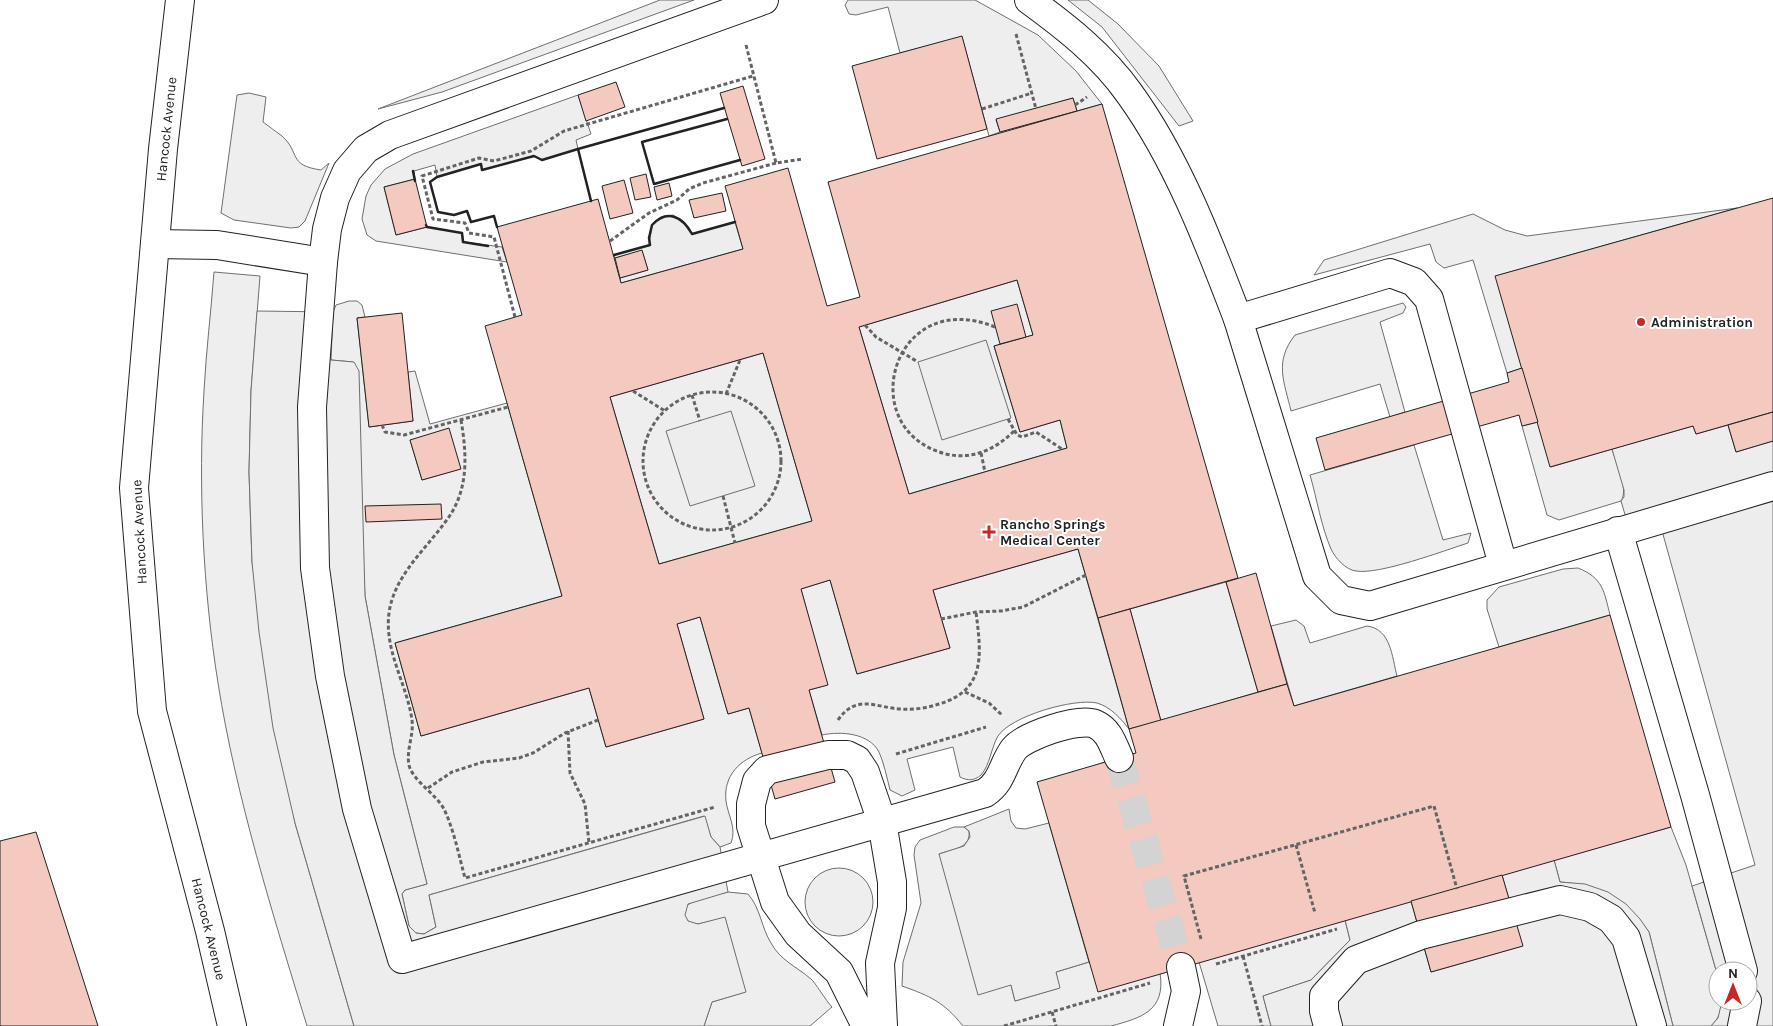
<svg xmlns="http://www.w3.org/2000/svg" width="1773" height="1026" font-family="Karla,sans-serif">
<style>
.green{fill:#eee;stroke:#6f6f6f;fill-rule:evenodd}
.parking{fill:#ededed;stroke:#6f6f6f}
.building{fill:#f3c9c0;stroke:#222;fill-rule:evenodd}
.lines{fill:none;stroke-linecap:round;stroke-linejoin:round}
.minor-tunnel{stroke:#d3d3d3;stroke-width:28;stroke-dasharray:28 14;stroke-linecap:butt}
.minor-casing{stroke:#222;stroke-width:30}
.major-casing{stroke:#222;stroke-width:30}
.path{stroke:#646464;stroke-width:3;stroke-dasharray:4 2.5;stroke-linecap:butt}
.minor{stroke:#fff;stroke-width:28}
.major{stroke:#fff;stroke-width:28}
.wall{stroke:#222;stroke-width:2.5}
.poi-dot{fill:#c62828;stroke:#fff;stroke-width:2}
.labels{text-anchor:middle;stroke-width:4;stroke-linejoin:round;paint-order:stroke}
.street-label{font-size:14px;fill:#222;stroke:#fff}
.poi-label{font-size:14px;font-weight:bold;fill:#222;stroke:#fff;text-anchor:start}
</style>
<rect width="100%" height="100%" fill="#fff"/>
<g class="green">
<path d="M660 0H694L442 92 378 109Z"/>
<path d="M848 0H975L1038 35 1076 71 1102 104 1077 111 1073 98 996 120 1000 132 989 136 962 37 900 53 888 7 856 15 849 14 845 5Z"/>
<path d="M1068 0H1088L1118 24 1159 66 1193 121 1179 126 1102 27Z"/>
<path d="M249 93 266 97 263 122C269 127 276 131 282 136 301 153 287 165 321 170L329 163 305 221 299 227 291 228 234 220 221 213 237 95Z"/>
<path d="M578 95 591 134 576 140 578 149 542 160 534 156 482 170 481 164 437 177 435 165 414 171 415 179 384 187 396 235 427 227 462 233 464 242 502 247 507 262 376 241 367 235 362 219 366 196 371 185 385 169 413 154Z"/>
<path d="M1737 208 1496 276 1522 368 1507 373 1473 260 1444 268 1436 262 1430 244 1314 275 1324 260 1473 214 1505 230 1527 236Z"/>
<path d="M214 272 260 276 251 391 249 472 252 562 295 823 354 1026H307C273 915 236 797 218 683 203 589 198 486 204 391 206 352 211 312 214 272Z"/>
<path d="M1017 280 1033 335 994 346 1020 432 1060 420 1067 448 909 494 859 327Z"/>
<path d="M349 301H357L362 305 365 317 357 318 369 427 413 421 408 372 415 371 430 424 507 403 562 596 395 643 421 736 589 688 606 747 704 719 677 624 700 617 728 714 749 708 762 753C740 759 723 776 726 801 728 816 737 828 731 843L720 847 711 837 704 816 429 895 436 927 424 934 416 933 409 926 402 894 405 890 427 884 394 755 365 596 353 362 331 360 330 356 333 312 336 305ZM410 440 460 469 422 480Z"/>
<path d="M1403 303 1406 307 1403 313 1380 322 1405 412 1390 417 1380 384 1291 411C1284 381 1274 362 1295 335Z"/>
<path d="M763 353 812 521 659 564 610 397Z"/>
<path d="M1538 422 1551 467 1612 449C1616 463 1629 489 1621 501L1559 520 1547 515 1522 426Z"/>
<path d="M1414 445 1443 540 1471 533 1468 543C1443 551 1379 575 1356 571 1346 570 1335 558 1331 549 1321 526 1317 499 1310 475Z"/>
<path d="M1078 549 1129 729C1121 719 1111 707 1097 703 1074 698 1011 716 998 736 991 748 990 765 981 775 974 781 968 781 960 777L953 747 907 759 915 790 902 796 890 790C887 778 884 763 879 752 869 733 841 731 822 735L809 690 827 685 801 589 830 580 857 674 950 648 933 590Z"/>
<path d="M1578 568C1603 578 1604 591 1610 615L1499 647 1487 609V600L1499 587 1563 569Z"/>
<path d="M1226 582 1258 692 1161 721 1130 609Z"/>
<path d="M1296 620 1304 626 1310 643 1367 626C1391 629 1392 657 1397 676L1294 706 1271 626Z"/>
<path d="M954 827H964L969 831C971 849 952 849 939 854L1011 985 1015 1001 1059 988 1056 972 1089 962 1160 973C1166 1011 1141 1018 1111 1026H963C944 1002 930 996 902 986L903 962 921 903 914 855 915 847 920 840Z"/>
<path d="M1671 827 1686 865 1718 977V1001H1722C1722 1012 1718 1019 1711 1026H1673L1649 932C1625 899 1600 885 1560 882L1554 860Z"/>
<circle cx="839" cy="902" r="34"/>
<path d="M728 892 748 894C761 909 761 927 771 943 780 960 797 967 811 979 815 982 826 1001 832 1007L810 1026H704L712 1002 745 992 725 918 698 924 691 923C662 903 718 895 728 892Z"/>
<path d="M1345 920 1350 940 1311 980 1263 996 1271 1026H1218L1199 962Z"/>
</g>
<g class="parking">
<path d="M673 215 684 222 692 234 735 222 743 249 621 283 620 278 648 270 642 251 615 258 614 255 649 245 652 225 661 217Z"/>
<path d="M257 311 333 312 331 360 354 362 359 371 365 596 394 755 427 884 405 890 402 894 409 926 416 933 424 934 436 927 429 895 705 816 711 837 720 847 728 892 688 904 685 915 688 921 698 924 725 917 746 992 712 1002 704 1026H354L295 823 273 728 259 632 252 562 249 472 251 391Z"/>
<path d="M986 340 1011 418 942 440 918 362Z"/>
<path d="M731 411 755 486 690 506 666 431Z"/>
<path d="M1728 425 1736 452 1773 441V1026H1711L1718 1018 1722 1001H1748V971H1718V977L1692 886 1755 865 1659 520 1629 528 1621 501 1624 497V490L1612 449 1693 426 1696 434Z"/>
<path d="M1009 809 1011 821 1016 828 1025 829 1049 823 1089 962 1056 972 1060 988 1015 1001 1011 985 978 995 939 854 964 846 970 837 969 831 964 827Z"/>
<path d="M1554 860 1560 882 1585 884 1608 892 1626 904 1640 919 1649 932 1673 1026H1271L1263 996 1311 980 1350 940 1345 920 1411 901 1431 972 1522 946 1502 875Z"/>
</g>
<g class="building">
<path d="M962 36 987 129 877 159 852 66Z"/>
<path d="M616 82 625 107 586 121 578 95Z"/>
<path d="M743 86 765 159 742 166 720 93Z"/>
<path d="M1073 98 1077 111 1000 132 996 119Z"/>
<path d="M1102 104 1238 578 1098 618 1078 549 933 590 950 648 857 674 830 580 801 589 828 685 809 690 835 782 775 799 749 708 728 714 700 617 677 624 704 719 606 747 589 688 421 736 395 643 562 596 485 326 522 315 497 227 598 199 621 283 743 249 725 186 788 168 827 306 860 297 828 182ZM1017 280 1033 335 994 346 1020 432 1060 420 1067 448 909 494 859 327ZM763 353 812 521 659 564 610 397Z"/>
<path d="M646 174 651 197 635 200 630 178Z"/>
<path d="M415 179 427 227 396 235 384 187Z"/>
<path d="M624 180 633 213 610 219 602 186Z"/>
<path d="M669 183 672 196 657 200 654 187Z"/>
<path d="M722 193 726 211 694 218 689 200Z"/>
<path d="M1773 198V412L1696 434 1693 426 1550 467 1495 276Z"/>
<path d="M642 250 648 270 620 278 615 258Z"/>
<path d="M1017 304 1026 337 1000 344 991 311Z"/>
<path d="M402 313 413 421 369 427 357 318Z"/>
<path d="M1522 368 1538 422 1522 426 1519 415 1325 470 1316 438 1509 382 1507 373Z"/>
<path d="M1773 412V441L1736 452 1728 425Z"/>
<path d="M449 428 461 469 422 480 410 440Z"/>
<path d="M441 504 442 519 366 522 365 506Z"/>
<path d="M1256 573 1287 684 1258 692 1226 582Z"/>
<path d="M1130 609 1161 721 1129 729 1098 618Z"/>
<path d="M1610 615 1671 827 1098 992 1037 782 1136 753 1129 729 1287 684 1294 706Z"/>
<path d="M36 832 98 1026H0V841Z"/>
<path d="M1502 875 1523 946 1431 972 1411 901Z"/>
</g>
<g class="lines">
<path class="minor-tunnel" d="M1119 758 1181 967"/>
<g class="minor-casing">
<g id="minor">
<path d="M764 0 390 135 366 149 347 171 335 198 327 229 323 262 312 407 315 568 330 676 357 809 402 959 985 793C1003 781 1002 765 1014 749 1024 736 1079 717 1095 724 1109 730 1113 745 1119 758"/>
<path d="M1029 0C1066 27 1102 55 1129 93 1177 159 1209 243 1238 319"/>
<path d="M155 244 217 245 323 262"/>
<path d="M1618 531 1695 795 1743 971"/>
<path d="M1503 565 1429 299 1414 282 1390 273 1238 319 1317 576 1341 600 1370 606 1773 486"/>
<path d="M866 1026 839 972 798 934 775 902 751 826V804L757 781 767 770 828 755H847L857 760 865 772 882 822 892 882V908L880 963 883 1026"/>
<path d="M1178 1026 1186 991 1181 967"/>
<path d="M1328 1026 1324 1011V996L1356 960 1421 935 1560 900 1590 907 1611 919 1626 938 1652 1026"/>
<path d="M1742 1026 1747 1001"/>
</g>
</g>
<g class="major-casing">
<path id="major" d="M180 0 163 149 134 488 152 711 210 931 232 1026"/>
</g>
<g class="path">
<path d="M1016 34 1036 109"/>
<path d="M746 45 776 163 803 159"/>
<path d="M1075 105 1087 97"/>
<path d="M982 109 1032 93"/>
<path d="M610 241 649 213 677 200 689 189 703 183 776 163"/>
<path d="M515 317 494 237 469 233 465 223 433 219 422 176 479 158 494 161 531 151 564 131 753 76"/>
<path d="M865 325 876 337 918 362"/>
<path d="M995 327C892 285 852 430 946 454 972 460 995 450 1014 431"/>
<path d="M633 391 665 411"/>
<circle cx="712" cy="461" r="69"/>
<path d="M726 394 740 360"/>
<path d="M692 395 700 421"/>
<path d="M1008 419 1017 435 1022 437 1036 432 1062 449"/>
<path d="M461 420C467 455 469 491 446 521 425 550 394 576 389 613 384 651 407 684 412 720 414 735 406 750 409 765 412 780 436 794 444 809 454 830 459 856 465 878L715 807"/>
<path d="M382 425 385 432 404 435 508 407"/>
<path d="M981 453 985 472"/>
<path d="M723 496 735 543"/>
<path d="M941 619 976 612 1001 611 1023 607 1086 575"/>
<path d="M965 692 989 703 1002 715"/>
<path d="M838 720C857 693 876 708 901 709 914 710 927 708 939 704 987 690 981 653 976 612"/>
<path d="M568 731 570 773 585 804 589 843"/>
<path d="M896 754 986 727"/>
<path d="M428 788 452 772 483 762 519 758 533 753 565 733 598 720"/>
<path d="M1296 845 1315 913"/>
<path d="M1201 939 1184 876 1434 806 1457 889"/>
<path d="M1243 956 1262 1026"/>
<path d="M1216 964 1337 929"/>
<path d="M1052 1012 1056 1026"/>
<path d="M1004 1026 1150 983"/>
</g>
<use href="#minor" class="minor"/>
<use href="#major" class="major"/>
<g class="wall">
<path d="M727 119 642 142 654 184 740 160"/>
<path d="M413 171 415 181"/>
<path d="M591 201 578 149 724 108"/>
<path d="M426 225 427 227 462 233 463 242 488 246"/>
<path d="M497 227 494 216 471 222 467 211 454 215 438 212 430 182 437 177 481 164 482 170 534 156 542 160 578 149"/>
<path d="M614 255 650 245 649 238 652 225C667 209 682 216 692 234L735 222"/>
</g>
</g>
<g class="poi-dot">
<circle cx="1641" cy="322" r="5"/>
<path d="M986.5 524.5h5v5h5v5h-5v5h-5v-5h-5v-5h5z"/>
</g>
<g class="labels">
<g class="street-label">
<text transform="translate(166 129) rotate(-84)" y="5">Hancock Avenue</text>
<text transform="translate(139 532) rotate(-93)" y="5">Hancock Avenue</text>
<text transform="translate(209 929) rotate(76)" y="5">Hancock Avenue</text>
</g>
<g class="poi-label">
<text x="1651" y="327">Administration</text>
<text x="1000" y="529">Rancho Springs<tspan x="1000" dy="16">Medical Center</tspan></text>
</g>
</g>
<g transform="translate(1733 986)"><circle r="24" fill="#ffffff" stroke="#a7a7a7"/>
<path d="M0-4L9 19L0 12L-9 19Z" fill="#c62828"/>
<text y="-8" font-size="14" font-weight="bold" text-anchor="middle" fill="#222222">N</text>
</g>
</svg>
